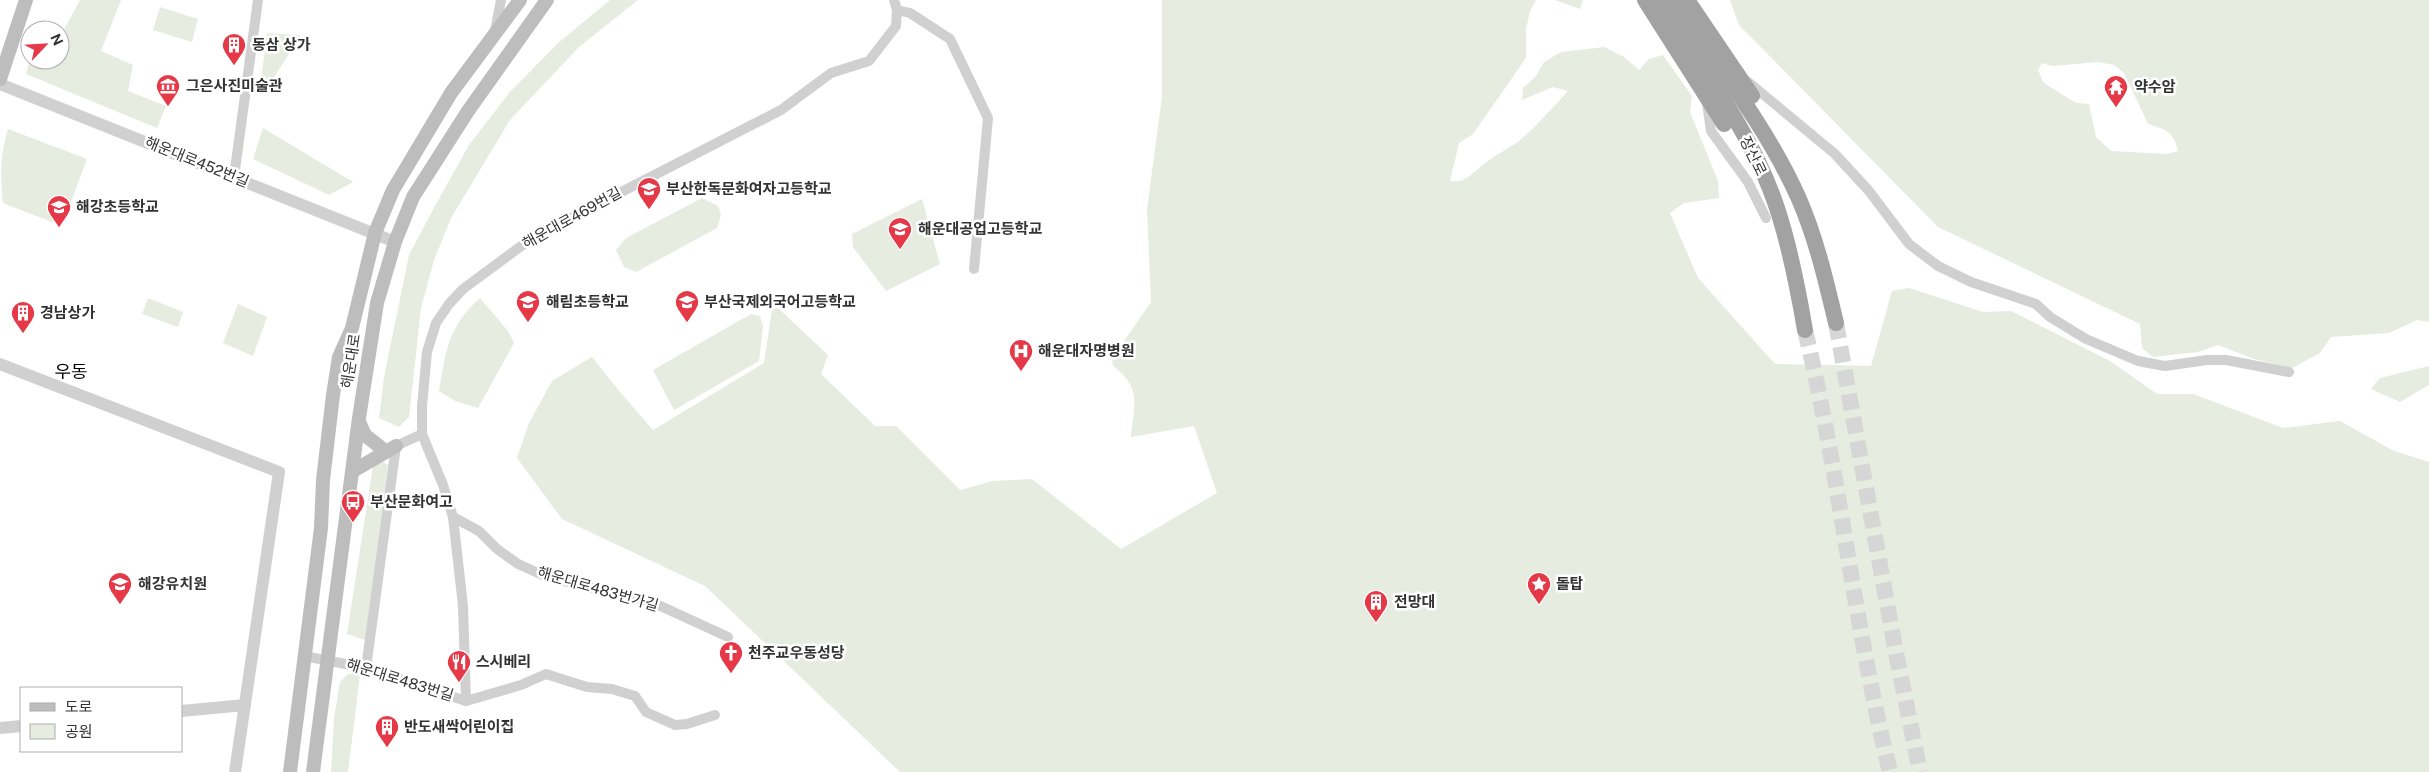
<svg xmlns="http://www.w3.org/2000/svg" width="2429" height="772" font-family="'Public Sans','Noto Sans KR',sans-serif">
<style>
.green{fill:#e6ecdf;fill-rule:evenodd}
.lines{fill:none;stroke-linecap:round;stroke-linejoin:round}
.trunk-tunnel{stroke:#d6d6d6;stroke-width:16;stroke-dasharray:16 8;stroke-linecap:butt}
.minor{stroke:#d0d0d0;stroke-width:10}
.tertiary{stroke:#d0d0d0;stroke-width:12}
.secondary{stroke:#bdbdbd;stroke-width:14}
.trunk{stroke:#a2a2a2;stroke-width:16}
.trunk-bridge{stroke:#a2a2a2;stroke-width:16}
.labels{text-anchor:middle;stroke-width:5;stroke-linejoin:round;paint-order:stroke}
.poi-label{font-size:15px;font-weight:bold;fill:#333;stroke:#fff;text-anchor:start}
.street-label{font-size:15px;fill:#333;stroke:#fff}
.quarter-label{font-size:18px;fill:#000;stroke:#fff}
</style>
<rect width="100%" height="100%" fill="#fff"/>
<g class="green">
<path d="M80 0H121L101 51 133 65 128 91 166 106 157 128 26 74 30 59 60 60V37Z"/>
<path d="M610 0H638L579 47 510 120 451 218 434 260 421 308 409 417 399 427 379 418 384 377 409 255 436 204 469 145 510 92 557 44Z"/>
<path d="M1162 0H1536L1530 11 1526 29V58L1473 134 1459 143 1450 181C1466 183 1471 174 1483 165 1493 156 1507 150 1519 141 1537 126 1552 108 1568 91L1553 87 1522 100 1523 88 1536 76 1544 62 1561 52 1604 47 1624 57 1639 70 1649 59 1663 55 1692 96 1690 112 1718 181 1719 198 1684 203 1670 213 1698 278 1775 364 1871 366 1892 291 1909 288 1983 312 2011 311 2110 361 2157 394H2193L2283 428 2340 421 2394 451 2429 462V772H900L705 586 562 519 517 458 529 423 552 381 592 357 620 392 653 430 764 363 772 309 778 308 828 355 821 374 875 426H896L960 490 993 481 1032 479 1121 549 1217 493 1194 426 1131 437C1134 405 1142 387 1113 366L1111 348 1120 347 1151 302 1147 209 1162 97Z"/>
<path d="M1555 0H1583L1580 9Z"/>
<path d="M1730 0H2429V322L2417 320 2389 333 2331 337 2320 353 2292 368 2254 359 2218 345 2198 352 2153 357 2142 348 2140 324 1938 227 1739 25ZM2098 62 2114 65 2124 73 2148 124C2167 130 2173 131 2178 151L2167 154 2111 151 2096 137 2089 104 2076 103 2050 87 2043 82 2038 70 2042 63 2053 66Z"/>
<path d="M160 7 198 19 192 42 153 30Z"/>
<path d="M267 33 301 35 267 88 260 89Z"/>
<path d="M263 128 353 182 329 195 253 159Z"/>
<path d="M8 129 87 159 62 226 3 203C0 176 0 155 8 129Z"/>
<path d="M702 198 718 206 721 215 717 228 636 272 624 267 616 250 626 238Z"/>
<path d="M922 199 940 264 886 291 853 247 852 234Z"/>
<path d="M148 298 183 312 178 327 142 314Z"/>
<path d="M480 298 508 331 514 343 478 408 455 401 439 391C446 350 448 327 480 298Z"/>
<path d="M238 304 267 317 253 356 223 343Z"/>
<path d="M751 314 760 316 763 326 759 361 674 410 653 370Z"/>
<path d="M2429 366V385L2400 402 2371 389 2380 378Z"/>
<path d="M382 461 388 465 365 640 347 634 373 466Z"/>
<path d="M348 674 360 675 348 772H331L334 718 340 682Z"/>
</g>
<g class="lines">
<g class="trunk-tunnel">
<path d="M1836 323 1896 653 1920 772"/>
<path d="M1805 330C1840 476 1854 626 1890 772"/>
</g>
<g class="minor">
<path d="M897 10 910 13 950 39 988 118 974 269"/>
<path d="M495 31 501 0"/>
<path d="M1747 81 1835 154 1869 191 1909 244 1938 266 1971 282 2036 304 2050 317 2086 339 2138 361 2165 366 2207 360H2226L2289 372"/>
<path d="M1707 103 1711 131 1748 182 1766 218"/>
<path d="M234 177 258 0"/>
<path d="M453 517 479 531 497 549 518 564 547 577 654 603 728 637"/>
<path d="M304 656 366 668 466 701 521 685 546 674 587 687 612 689 635 696 646 712 675 725 687 724 715 715"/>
<path d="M366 668 396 446 422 434"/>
<path d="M466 701 463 606 453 517 443 485 422 434V406L427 352 436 323 449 304 463 289 532 238 781 110 831 73 869 61 896 26 897 10 894 0"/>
</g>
<g class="tertiary">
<path d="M0 84 395 242"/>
<path d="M0 364 279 472 235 772"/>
<path d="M181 711 245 705"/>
<path d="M0 728 21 726"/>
</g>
<g class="secondary">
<path d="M0 79 26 0"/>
<path d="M359 422 365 435 385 451"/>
<path d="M353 471 396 446"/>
<path d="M290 772 321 528 323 480 333 395 339 357 352 328 375 233 393 190 451 93 520 0"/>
<path d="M313 772 359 418 377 303 395 242 413 197 468 111 547 0"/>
</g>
<g class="trunk">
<path d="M1658 0C1700 66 1752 132 1777 208 1790 247 1798 289 1805 330"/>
<path d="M1673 0C1717 65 1767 127 1799 199 1816 238 1826 281 1836 323"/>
</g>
<g class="trunk-bridge">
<path d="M1645 0 1724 124"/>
<path d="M1687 0 1752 96"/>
</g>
</g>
<defs>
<g id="building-pin" transform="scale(1.25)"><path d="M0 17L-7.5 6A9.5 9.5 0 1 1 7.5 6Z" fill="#e53947" stroke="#fff"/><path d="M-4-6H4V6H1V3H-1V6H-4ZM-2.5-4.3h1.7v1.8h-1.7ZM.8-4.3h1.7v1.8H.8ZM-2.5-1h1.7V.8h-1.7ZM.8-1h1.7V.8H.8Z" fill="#fff"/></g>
<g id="museum-pin" transform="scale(1.25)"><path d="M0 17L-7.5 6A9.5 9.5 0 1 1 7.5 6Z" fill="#e53947" stroke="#fff"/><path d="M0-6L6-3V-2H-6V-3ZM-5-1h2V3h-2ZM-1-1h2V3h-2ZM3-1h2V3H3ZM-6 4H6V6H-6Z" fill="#fff"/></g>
<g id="temple-pin" transform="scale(1.25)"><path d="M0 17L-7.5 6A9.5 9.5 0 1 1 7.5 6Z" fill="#e53947" stroke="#fff"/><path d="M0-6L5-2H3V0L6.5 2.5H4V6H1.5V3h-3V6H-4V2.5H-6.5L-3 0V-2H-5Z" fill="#fff"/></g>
<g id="school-pin" transform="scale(1.25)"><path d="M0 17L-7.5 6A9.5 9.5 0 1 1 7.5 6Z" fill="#e53947" stroke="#fff"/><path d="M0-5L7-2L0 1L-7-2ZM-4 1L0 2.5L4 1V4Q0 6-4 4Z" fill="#fff"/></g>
<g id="hospital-pin" transform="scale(1.25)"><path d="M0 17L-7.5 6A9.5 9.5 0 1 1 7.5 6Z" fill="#e53947" stroke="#fff"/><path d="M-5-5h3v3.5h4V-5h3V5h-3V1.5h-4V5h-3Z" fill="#fff"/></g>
<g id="bus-pin" transform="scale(1.25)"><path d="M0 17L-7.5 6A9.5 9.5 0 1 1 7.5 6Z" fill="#e53947" stroke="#fff"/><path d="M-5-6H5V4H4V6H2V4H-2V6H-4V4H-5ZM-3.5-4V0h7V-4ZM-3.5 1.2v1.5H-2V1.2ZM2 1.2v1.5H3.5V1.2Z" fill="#fff"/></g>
<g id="sight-pin" transform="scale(1.25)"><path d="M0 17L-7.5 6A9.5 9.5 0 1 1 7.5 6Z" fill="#e53947" stroke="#fff"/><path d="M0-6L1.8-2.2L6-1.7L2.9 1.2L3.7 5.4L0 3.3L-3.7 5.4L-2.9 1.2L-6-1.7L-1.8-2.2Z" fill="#fff"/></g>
<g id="church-pin" transform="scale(1.25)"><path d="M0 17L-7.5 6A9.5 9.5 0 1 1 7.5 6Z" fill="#e53947" stroke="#fff"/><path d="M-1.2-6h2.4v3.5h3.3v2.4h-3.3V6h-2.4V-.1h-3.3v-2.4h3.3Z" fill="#fff"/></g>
<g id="restaurant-pin" transform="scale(1.25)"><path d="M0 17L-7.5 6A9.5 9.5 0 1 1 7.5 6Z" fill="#e53947" stroke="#fff"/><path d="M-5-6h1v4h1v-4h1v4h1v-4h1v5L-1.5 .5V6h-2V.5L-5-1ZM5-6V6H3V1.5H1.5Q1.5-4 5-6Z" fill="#fff"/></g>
</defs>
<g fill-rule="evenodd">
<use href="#building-pin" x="234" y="45"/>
<use href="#museum-pin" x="168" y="86"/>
<use href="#temple-pin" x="2116" y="87"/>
<use href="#school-pin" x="649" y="189"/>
<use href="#school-pin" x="59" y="207"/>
<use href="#school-pin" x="900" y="229"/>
<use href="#school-pin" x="528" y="302"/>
<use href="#school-pin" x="687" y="302"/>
<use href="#building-pin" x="23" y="313"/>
<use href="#hospital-pin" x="1021" y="351"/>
<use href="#bus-pin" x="353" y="502"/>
<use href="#school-pin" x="120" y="584"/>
<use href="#sight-pin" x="1539" y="584"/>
<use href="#building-pin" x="1376" y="602"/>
<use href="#church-pin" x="731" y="653"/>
<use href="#restaurant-pin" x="459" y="662"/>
<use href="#building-pin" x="387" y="727"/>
</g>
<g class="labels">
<g class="poi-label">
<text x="252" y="50">동삼 상가</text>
<text x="186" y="91">그은사진미술관</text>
<text x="2134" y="92">약수암</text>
<text x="666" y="194">부산한독문화여자고등학교</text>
<text x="76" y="212">해강초등학교</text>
<text x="918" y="234">해운대공업고등학교</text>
<text x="546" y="307">해림초등학교</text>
<text x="704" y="307">부산국제외국어고등학교</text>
<text x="40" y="318">경남상가</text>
<text x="1038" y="356">해운대자명병원</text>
<text x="370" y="507">부산문화여고</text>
<text x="138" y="589">해강유치원</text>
<text x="1556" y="589">돌탑</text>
<text x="1394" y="607">전망대</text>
<text x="748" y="658">천주교우동성당</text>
<text x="476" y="667">스시베리</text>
<text x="404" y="732">반도새싹어린이집</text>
</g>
<g class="street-label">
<text transform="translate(1753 156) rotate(64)" y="5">장산로</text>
<text transform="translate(197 162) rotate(22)" y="5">해운대로452번길</text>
<text transform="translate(572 218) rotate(-29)" y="5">해운대로469번길</text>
<text transform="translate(351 361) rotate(-81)" y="5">해운대로</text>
<text transform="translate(598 589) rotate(16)" y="5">해운대로483번가길</text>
<text transform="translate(400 680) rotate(17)" y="5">해운대로483번길</text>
</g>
<g class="quarter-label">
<text x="71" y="378">우동</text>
</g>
</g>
<rect x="20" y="687" width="162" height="65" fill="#ffffff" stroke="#adadad"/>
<rect x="30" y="703" width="25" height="8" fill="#bdbdbd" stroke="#adadad"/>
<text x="65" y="712" font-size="15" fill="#333333">도로</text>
<rect x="30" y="724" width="25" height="15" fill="#e6ecdf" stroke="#adadad"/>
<text x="65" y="737" font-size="15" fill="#333333">공원</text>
<g transform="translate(45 45) rotate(65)"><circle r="24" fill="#ffffff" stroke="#adadad"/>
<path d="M0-4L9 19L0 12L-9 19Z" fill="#e53947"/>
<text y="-8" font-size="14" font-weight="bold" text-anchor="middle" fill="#333333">N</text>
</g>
</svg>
